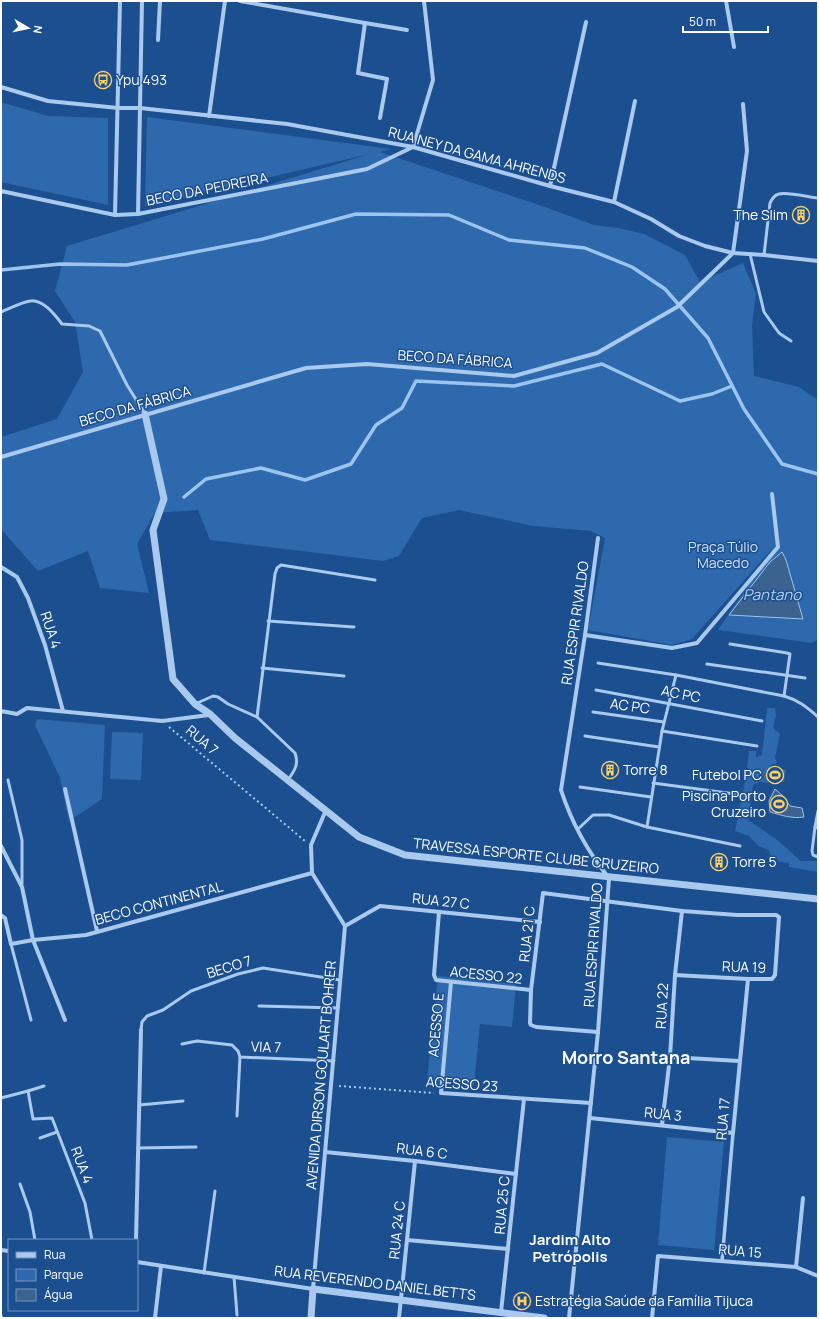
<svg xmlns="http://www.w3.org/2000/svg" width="819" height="1319" font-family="Manrope,sans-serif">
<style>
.green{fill:#2e69ad}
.water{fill:#3c6290;stroke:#9cc4f0}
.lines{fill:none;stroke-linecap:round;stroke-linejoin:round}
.stream{stroke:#9cc4f0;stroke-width:3.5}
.path{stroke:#a9c9ee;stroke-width:2;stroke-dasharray:2 3;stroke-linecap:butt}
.service{stroke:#a9c9ee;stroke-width:3}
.pedestrian{stroke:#a9c9ee;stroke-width:3.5}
.minor{stroke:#a9c9ee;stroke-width:4}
.tertiary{stroke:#a9c9ee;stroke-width:7}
.labels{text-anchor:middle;stroke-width:3;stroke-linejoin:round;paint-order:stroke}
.poi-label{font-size:14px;fill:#fff;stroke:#1b4f8f;text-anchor:start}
.street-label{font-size:14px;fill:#fff;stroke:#1b4f8f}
.park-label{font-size:14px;fill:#cfe3fa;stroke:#1b4f8f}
.water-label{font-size:15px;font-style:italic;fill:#b5d3f5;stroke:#1b4f8f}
.neighbourhood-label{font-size:15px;font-weight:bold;fill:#fff;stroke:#1b4f8f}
.district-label{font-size:18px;font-weight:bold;fill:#fff;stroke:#1b4f8f}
</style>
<rect width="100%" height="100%" fill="#1b4f8f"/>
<g class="green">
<path d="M1 102 48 116 108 118V205L1 182Z"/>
<path d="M147 117 391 149 380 152 542 206 594 225 618 228 644 234 685 255 700 282 743 263 756 294 752 325 754 376 799 387 818 400V639L812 643 718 630 773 548 692 639 672 645 588 630 605 538 591 531 533 526 459 510 422 518 399 556 383 561 210 540 198 510 155 513 137 544 149 593 100 588 88 551 38 571 1 529V437L57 419 83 372 75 322 55 291 67 246 370 154 145 206Z"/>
<path d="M767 708H775L776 716 773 728 780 734 775 758 777 763 770 765V767L786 770 784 782 768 780V783L760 782 753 785 748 820 776 839 801 861H818V872L789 867V863L780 862 776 859 771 857 769 850 760 847 749 836 735 831 746 777 749 751H756V757L762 755Z"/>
<path d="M37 719 105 725 102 799 69 821 60 778 35 725Z"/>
<path d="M112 732 143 733 141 780 110 779Z"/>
<path d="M438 976 516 984 512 1027 480 1024 474 1085 427 1080Z"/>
<path d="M667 1137 724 1142 714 1250 658 1245Z"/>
</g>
<g class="water">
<path d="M782 552 786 560 803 619 729 615 770 562Z"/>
<path d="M775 789 784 797 790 806 802 808 804 817C792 819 781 815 770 812L769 801Z"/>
</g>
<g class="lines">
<g class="stream">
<path d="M1 270 60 264 127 265 263 239 356 214 449 215 509 240 585 248 632 267 665 289 708 338 744 409 782 464 818 474"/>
<path d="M184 497 206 479 261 468 305 480 351 464 376 425 402 408 416 381 514 386 602 364 680 401 712 394 732 386"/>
</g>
<g class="path">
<path d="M169 727 305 841"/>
<path d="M339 1086 434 1093"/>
</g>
<g class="service">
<path d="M750 254 764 312 779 333 791 341"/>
<path d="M764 255 770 203C772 199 774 195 779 194 788 192 808 197 818 198"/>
<path d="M1 312C9 309 22 302 30 301 43 299 55 315 62 324L89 326 100 331 127 385 145 414"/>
<path d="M268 621 354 627"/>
<path d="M730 644 787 653 790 654 784 696"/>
<path d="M598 663 676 675"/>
<path d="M707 664 805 678"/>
<path d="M262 668 344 676"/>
<path d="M596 690 762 721"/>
<path d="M195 704 213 696 218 697 228 704 257 717"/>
<path d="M593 712 664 722"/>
<path d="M662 731 757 746"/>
<path d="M585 736 659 747"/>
<path d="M8 780 22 840V884"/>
<path d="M288 780C295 770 299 764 295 753L257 717 275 574 277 568 281 565 375 580"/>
<path d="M653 783 735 794"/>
<path d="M580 787 651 797"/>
<path d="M818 811 815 827 818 828"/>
<path d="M647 827 740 846"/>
<path d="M815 827 812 851 813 855 818 857"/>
<path d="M578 829 593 815H609L647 827 662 731 676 675 784 696C798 700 807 707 818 717"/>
<path d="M11 944 31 1020"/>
<path d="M259 1006 338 1008"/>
<path d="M141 1030 142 1022 147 1016 163 1010 191 991 238 974 263 968 340 980"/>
<path d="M182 1044 197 1041 232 1045 238 1051 240 1057 334 1061"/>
<path d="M44 1086 28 1091 33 1119 52 1118 85 1203 92 1240"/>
<path d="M1 1098 28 1091"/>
<path d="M139 1105 183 1101"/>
<path d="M237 1116 240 1057"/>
<path d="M40 1138 57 1132"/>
<path d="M138 1148 196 1147"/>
<path d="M20 1184 30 1212 35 1240"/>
<path d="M204 1273 215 1191"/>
<path d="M234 1277 237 1315"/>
<path d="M1 1316 2 1318"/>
</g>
<path class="pedestrian" d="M722 1261 733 1133"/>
<g class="minor">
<path d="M240 1 365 23 358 73 387 79 380 118"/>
<path d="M726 1 734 47"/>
<path d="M365 23 407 30"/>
<path d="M158 40 160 1"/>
<path d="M1 87 48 101 118 108H140L287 124 413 147 550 186 614 202 651 219 679 236 705 246 733 253 764 255 818 261"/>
<path d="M209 116 225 1"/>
<path d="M550 186 586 22"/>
<path d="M1 191 115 215 138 214 367 169 413 147 433 80 424 1"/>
<path d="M614 202 635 101"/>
<path d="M138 214 142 1"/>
<path d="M115 215 120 1"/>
<path d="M1 457 306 368 367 364 514 376 597 353 677 307 733 253 747 151 743 104"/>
<path d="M1 567 17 577 28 598 45 645 63 711"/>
<path d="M585 635 672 648 697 643 778 547 772 494"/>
<path d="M1 711 17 714 27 708 162 721 209 715"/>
<path d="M65 789 97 931"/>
<path d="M1 846 22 887 33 940 65 1020"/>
<path d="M312 873 311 845 326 810"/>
<path d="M439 912 434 975 436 980 531 990"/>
<path d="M1 915 5 918 11 944 33 940 86 935 312 873"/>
<path d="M345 926 380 906 540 922"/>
<path d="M451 982 441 1093 591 1103"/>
<path d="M598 1032 536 1027 531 1025 530 1023 531 990 543 893 682 911 737 915H776L779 917 775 975 772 979H748L675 975"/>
<path d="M670 1057 739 1061"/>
<path d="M590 1118 733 1133 748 979"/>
<path d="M662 1125 670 1057 675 975 682 911"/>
<path d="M325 1152 415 1161 516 1174"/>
<path d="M136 1240 141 1030"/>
<path d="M407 1240 508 1249"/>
<path d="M1 1250 9 1251"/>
<path d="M137 1262 313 1289 345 926 312 873"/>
<path d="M796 1267 803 1198"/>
<path d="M501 1312 524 1099"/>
<path d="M155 1318 161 1266"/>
<path d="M399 1318 415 1161"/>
<path d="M569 1318 598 1032 609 878C588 852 571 821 561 790L585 635 598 538"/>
<path d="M652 1318 658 1256 796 1267 818 1276"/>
</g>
<g class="tertiary">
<path d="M145 414 164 499 153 530 173 679 195 704 210 714 235 738 359 837 405 855 818 899"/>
<path d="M311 1318 313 1289 544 1318"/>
</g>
</g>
<defs>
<g id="bus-ring" transform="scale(0.9)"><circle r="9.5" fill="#1b4f8f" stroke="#ffd166" stroke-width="1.5"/><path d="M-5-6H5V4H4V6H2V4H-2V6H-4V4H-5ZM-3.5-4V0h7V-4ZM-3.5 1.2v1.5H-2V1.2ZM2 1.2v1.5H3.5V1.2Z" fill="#ffd166"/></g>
<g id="building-ring" transform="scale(0.9)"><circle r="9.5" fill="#1b4f8f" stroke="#ffd166" stroke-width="1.5"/><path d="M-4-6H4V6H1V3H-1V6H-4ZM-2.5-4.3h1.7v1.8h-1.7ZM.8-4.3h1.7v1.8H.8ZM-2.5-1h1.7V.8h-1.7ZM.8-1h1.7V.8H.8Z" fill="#ffd166"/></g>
<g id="stadium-ring" transform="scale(0.9)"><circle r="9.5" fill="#1b4f8f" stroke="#ffd166" stroke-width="1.5"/><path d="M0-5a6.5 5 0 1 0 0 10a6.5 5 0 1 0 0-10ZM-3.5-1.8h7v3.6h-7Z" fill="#ffd166"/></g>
<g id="hospital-ring" transform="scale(0.9)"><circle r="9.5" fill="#1b4f8f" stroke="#ffd166" stroke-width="1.5"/><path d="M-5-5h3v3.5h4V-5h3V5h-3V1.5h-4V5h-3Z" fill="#ffd166"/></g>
</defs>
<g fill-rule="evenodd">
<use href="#bus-ring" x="103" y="80"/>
<use href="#building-ring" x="801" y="215"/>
<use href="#building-ring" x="610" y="770"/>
<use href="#stadium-ring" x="775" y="775"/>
<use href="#stadium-ring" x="779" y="804"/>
<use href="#building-ring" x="719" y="862"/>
<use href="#hospital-ring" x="522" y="1301"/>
</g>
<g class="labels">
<g class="poi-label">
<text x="116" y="85">Ypu 493</text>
<text x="788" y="220" text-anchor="end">The Slim</text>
<text x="623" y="775">Torre 8</text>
<text x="762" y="780" text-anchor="end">Futebol PC</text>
<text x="766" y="801" text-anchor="end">Piscina Porto<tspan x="766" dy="16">Cruzeiro</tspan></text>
<text x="732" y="867">Torre 5</text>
<text x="535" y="1306">Estratégia Saúde da Família Tijuca</text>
</g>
<g class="street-label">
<text transform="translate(477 155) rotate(15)" y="5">RUA NEY DA GAMA AHRENDS</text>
<text transform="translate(207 189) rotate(-11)" y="5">BECO DA PEDREIRA</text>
<text transform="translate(455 359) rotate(4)" y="5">BECO DA FÁBRICA</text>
<text transform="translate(135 406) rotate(-16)" y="5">BECO DA FÁBRICA</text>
<text transform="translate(575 623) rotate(-82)" y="5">RUA ESPIR RIVALDO</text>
<text transform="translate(51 630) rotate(72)" y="5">RUA 4</text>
<text transform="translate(681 694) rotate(11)" y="5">AC PC</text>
<text transform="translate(630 706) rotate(8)" y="5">AC PC</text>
<text transform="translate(202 740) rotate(40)" y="5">RUA 7</text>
<text transform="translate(536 856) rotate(6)" y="5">TRAVESSA ESPORTE CLUBE CRUZEIRO</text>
<text transform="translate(441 901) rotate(6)" y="5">RUA 27 C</text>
<text transform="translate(159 903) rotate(-15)" y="5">BECO CONTINENTAL</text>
<text transform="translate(527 934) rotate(-84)" y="5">RUA 21 C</text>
<text transform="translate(593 945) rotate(-86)" y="5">RUA ESPIR RIVALDO</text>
<text transform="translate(229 967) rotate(-17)" y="5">BECO 7</text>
<text transform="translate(744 967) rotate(2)" y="5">RUA 19</text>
<text transform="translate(486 975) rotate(6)" y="5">ACESSO 22</text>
<text transform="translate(662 1006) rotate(-87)" y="5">RUA 22</text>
<text transform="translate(436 1025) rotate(-85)" y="5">ACESSO E</text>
<text transform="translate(266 1047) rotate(2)" y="5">VIA 7</text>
<text transform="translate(321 1075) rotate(-85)" y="5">AVENIDA DIRSON GOULART BOHRER</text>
<text transform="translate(462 1084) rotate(4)" y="5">ACESSO 23</text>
<text transform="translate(663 1114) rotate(6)" y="5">RUA 3</text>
<text transform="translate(723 1119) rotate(-85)" y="5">RUA 17</text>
<text transform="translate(422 1151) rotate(7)" y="5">RUA 6 C</text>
<text transform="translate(82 1165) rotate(69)" y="5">RUA 4</text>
<text transform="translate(502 1205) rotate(-85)" y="5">RUA 25 C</text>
<text transform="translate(397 1230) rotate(-84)" y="5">RUA 24 C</text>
<text transform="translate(740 1251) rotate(5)" y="5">RUA 15</text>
<text transform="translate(375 1283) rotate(7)" y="5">RUA REVERENDO DANIEL BETTS</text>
</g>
<g class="park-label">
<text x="723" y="552">Praça Túlio<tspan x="723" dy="16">Macedo</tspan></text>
</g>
<g class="water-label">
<text x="772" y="600">Pantano</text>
</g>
<g class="neighbourhood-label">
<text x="570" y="1245">Jardim Alto<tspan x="570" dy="17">Petrópolis</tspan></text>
</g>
<g class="district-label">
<text x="626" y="1064">Morro Santana</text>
</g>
</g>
<rect width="819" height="1319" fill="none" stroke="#ffffff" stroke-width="4"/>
<rect x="8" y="1239" width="130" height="72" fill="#1b4f8f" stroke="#7695bc"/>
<rect x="16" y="1252" width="20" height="6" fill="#a9c9ee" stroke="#7695bc"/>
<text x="44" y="1259" font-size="12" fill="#ffffff">Rua</text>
<rect x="16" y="1269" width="20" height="12" fill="#2e69ad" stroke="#7695bc"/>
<text x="44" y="1279" font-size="12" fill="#ffffff">Parque</text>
<rect x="16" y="1289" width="20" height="12" fill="#3c6290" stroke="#7695bc"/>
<text x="44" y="1299" font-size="12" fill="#ffffff">Água</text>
<g transform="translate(28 28) rotate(99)" stroke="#1b4f8f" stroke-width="3" paint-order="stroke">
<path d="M0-3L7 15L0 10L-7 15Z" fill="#ffffff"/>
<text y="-6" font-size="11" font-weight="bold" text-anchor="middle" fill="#ffffff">N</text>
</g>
<path d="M683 26v6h85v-6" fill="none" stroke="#ffffff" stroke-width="2"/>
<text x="689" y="26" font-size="12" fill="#ffffff" stroke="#1b4f8f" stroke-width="3" paint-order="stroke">50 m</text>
</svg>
